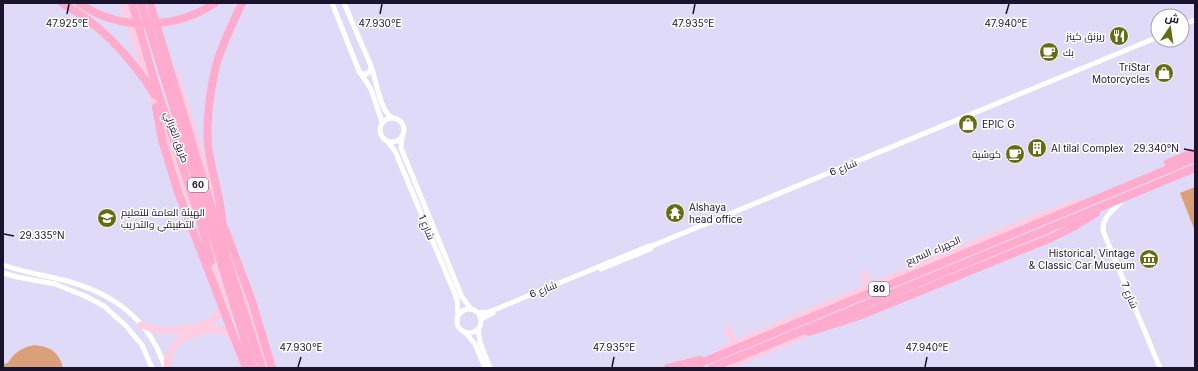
<svg xmlns="http://www.w3.org/2000/svg" width="1198" height="371" font-family="Inter,Cairo,sans-serif">
<style>
.green{fill:#dba079}
.lines{fill:none;stroke-linecap:round;stroke-linejoin:round}
.tertiary{stroke:#fff;stroke-width:5}
.primary{stroke:#ffcde1;stroke-width:7}
.motorway{stroke:#ffabcd;stroke-width:8}
.ticks{fill:none;stroke:#1a132d;stroke-width:1.5}
.labels{text-anchor:middle;stroke-width:3;stroke-linejoin:round;paint-order:stroke}
.shield{fill:#fff;stroke:#5f5a6c;stroke-width:1}
.shield-label{font-size:9px;font-weight:bold;fill:#1a132d}
.poi-label{font-size:10px;fill:#1a132d;stroke:#fff;text-anchor:start}
.street-label{font-size:10px;fill:#1a132d;stroke:#fff}
.ticks-label{font-size:10px;text-anchor:middle;fill:#1a132d;stroke:#fff;stroke-width:3;stroke-linejoin:round;paint-order:stroke}
</style>
<rect width="100%" height="100%" fill="#dfdaf7"/>
<g class="green">
<path d="M1195 187V231L1180 193Z"/>
<path d="M35 345C51 347 59 352 63 368H3V364L8 363C14 352 23 347 35 345Z"/>
</g>
<g class="lines">
<g class="tertiary">
<path d="M332 3 359 71 371 89 382 122"/>
<path d="M344 3C353 24 362 45 371 66 376 79 380 110 391 117"/>
<path d="M1182 25 1195 20"/>
<path d="M359 72 362 74H367L370 71 371 67"/>
<circle cx="392" cy="130" r="12"/>
<path d="M402 136 401 148 462 297 471 309"/>
<path d="M387 141 395 151 457 299 458 316"/>
<path d="M1120 203C1112 211 1102 218 1103 231L1160 368"/>
<path d="M3 265C23 272 43 275 63 280 111 292 150 319 165 368"/>
<path d="M601 269 650 249 652 246"/>
<path d="M3 273 17 277 55 284 85 296 104 306 126 326 142 345 152 368"/>
<circle cx="469" cy="321" r="12"/>
<path d="M478 313 489 312 649 246H652L1158 37"/>
<path d="M481 319 493 313"/>
<path d="M478 329 480 342 490 368"/>
<path d="M465 332 475 344 485 368"/>
</g>
<g class="primary">
<path d="M124 3 148 84 196 218"/>
<path d="M175 74 219 215"/>
<path d="M209 256 229 314"/>
<path d="M233 261 267 368"/>
<path d="M864 274 867 281 866 288"/>
<path d="M884 302 1046 234"/>
<path d="M141 325C164 333 176 332 199 326 212 322 220 318 222 304"/>
<path d="M728 329 734 345"/>
<path d="M724 349 800 316 1035 218 1080 202"/>
<path d="M167 368C167 359 169 351 175 345 182 336 210 327 221 330 227 331 231 335 234 339"/>
<path d="M725 368 813 331"/>
</g>
<g class="motorway">
<path d="M62 3C102 25 131 57 155 95"/>
<path d="M79 3C119 31 175 30 215 3"/>
<path d="M132 3 155 83 199 216 211 261"/>
<path d="M141 3 185 144 253 368"/>
<path d="M150 3 226 256 262 368"/>
<path d="M156 107 162 140 178 192 246 368"/>
<path d="M1168 163 1195 152"/>
<path d="M225 229 252 301 272 368"/>
<path d="M224 235C223 225 222 215 220 205 217 185 210 165 208 145 206 119 210 91 216 66 222 44 233 23 242 3"/>
<path d="M809 332 859 316 1051 238 1073 227 1096 213"/>
<path d="M668 368 700 360"/>
<path d="M689 368 1195 158"/>
<path d="M712 368 1195 168"/>
</g>
</g>
<path class="ticks" d="M67 14 69 4M380 14 382 4M693 14 695 4M1006 14 1009 4M1184 149 1194 151M4 234 14 236M298 367 301 357M612 367 614 357M925 367 927 357"/>
<defs>
<g id="restaurant-disc" transform="scale(1)"><circle r="9.5" fill="#666c11" stroke="#fff"/><path d="M-5-6h1v4h1v-4h1v4h1v-4h1v5L-1.5 .5V6h-2V.5L-5-1ZM5-6V6H3V1.5H1.5Q1.5-4 5-6Z" fill="#fff"/></g>
<g id="cafe-disc" transform="scale(1)"><circle r="9.5" fill="#666c11" stroke="#fff"/><path d="M-5.5-4.5H6V0H3Q3 3.5 0 3.5H-2.5Q-5.5 3.5-5.5 0ZM3-3.2v2h1.7v-2ZM-6 4.5H4V6H-6Z" fill="#fff"/></g>
<g id="shop-disc" transform="scale(1)"><circle r="9.5" fill="#666c11" stroke="#fff"/><path d="M-5-2.5h2.3a2.7 3.5 0 0 1 5.4 0H5L5.5 6h-11ZM-1.5-2.5h3a1.5 2.3 0 0 0-3 0Z" fill="#fff"/></g>
<g id="building-disc" transform="scale(1)"><circle r="9.5" fill="#666c11" stroke="#fff"/><path d="M-4-6H4V6H1V3H-1V6H-4ZM-2.5-4.3h1.7v1.8h-1.7ZM.8-4.3h1.7v1.8H.8ZM-2.5-1h1.7V.8h-1.7ZM.8-1h1.7V.8H.8Z" fill="#fff"/></g>
<g id="temple-disc" transform="scale(1)"><circle r="9.5" fill="#666c11" stroke="#fff"/><path d="M0-6L5-2H3V0L6.5 2.5H4V6H1.5V3h-3V6H-4V2.5H-6.5L-3 0V-2H-5Z" fill="#fff"/></g>
<g id="university-disc" transform="scale(1)"><circle r="9.5" fill="#666c11" stroke="#fff"/><path d="M0-5L7-2L0 1L-7-2ZM-4 1L0 2.5L4 1V4Q0 6-4 4Z" fill="#fff"/></g>
<g id="museum-disc" transform="scale(1)"><circle r="9.5" fill="#666c11" stroke="#fff"/><path d="M0-6L6-3V-2H-6V-3ZM-5-1h2V3h-2ZM-1-1h2V3h-2ZM3-1h2V3H3ZM-6 4H6V6H-6Z" fill="#fff"/></g>
</defs>
<g fill-rule="evenodd">
<use href="#restaurant-disc" x="1119" y="36"/>
<use href="#cafe-disc" x="1049" y="52"/>
<use href="#shop-disc" x="1164" y="73"/>
<use href="#shop-disc" x="968" y="124"/>
<use href="#building-disc" x="1037" y="148"/>
<use href="#cafe-disc" x="1015" y="154"/>
<use href="#temple-disc" x="675" y="213"/>
<use href="#university-disc" x="107" y="218"/>
<use href="#museum-disc" x="1149" y="259"/>
</g>
<g class="labels">
<g class="shield">
<rect x="188" y="178" width="20" height="14" rx="3"/>
<rect x="869" y="282" width="20" height="14" rx="3"/>
</g>
<g class="shield-label">
<text x="198" y="188">60</text>
<text x="879" y="292">80</text>
</g>
<g class="poi-label">
<text x="1105" y="40" text-anchor="end">ريزنق كينز</text>
<text x="1063" y="56">بك</text>
<text x="1150" y="71" text-anchor="end">TriStar<tspan x="1150" dy="12">Motorcycles</tspan></text>
<text x="982" y="128">EPIC G</text>
<text x="1051" y="152">Al tilal Complex</text>
<text x="1001" y="158" text-anchor="end">كوشية</text>
<text x="689" y="211">Alshaya<tspan x="689" dy="12">head office</tspan></text>
<text x="121" y="216">الهيئة العامة للتعليم<tspan x="121" dy="12">التطبيقي والتدريب</tspan></text>
<text x="1135" y="257" text-anchor="end">Historical, Vintage<tspan x="1135" dy="12">&amp; Classic Car Museum</tspan></text>
</g>
<g class="street-label">
<text transform="translate(177 137) rotate(70)" y="4">طريق الغزالي</text>
<text transform="translate(843 167) rotate(-22)" y="4">شارع 6</text>
<text transform="translate(427 227) rotate(67)" y="4">شارع 1</text>
<text transform="translate(933 250) rotate(-23)" y="4">الجهراء السريع</text>
<text transform="translate(543 289) rotate(-22)" y="4">شارع 6</text>
<text transform="translate(1130 295) rotate(67)" y="4">شارع 7</text>
</g>
</g>
<g class="ticks-label">
<text x="67" y="27">47.925°E</text>
<text x="380" y="27">47.930°E</text>
<text x="693" y="27">47.935°E</text>
<text x="1006" y="27">47.940°E</text>
<text x="1156" y="152">29.340°N</text>
<text x="42" y="239">29.335°N</text>
<text x="301" y="351">47.930°E</text>
<text x="614" y="351">47.935°E</text>
<text x="927" y="351">47.940°E</text>
</g>
<rect width="1198" height="371" fill="none" stroke="#1a132d" stroke-width="8"/>
<g transform="translate(1170 28) rotate(13)"><circle r="19" fill="#ffffff" stroke="#a3a1ab"/>
<path d="M0-3L7 15L0 10L-7 15Z" fill="#666c11"/>
<text y="-6" font-size="11" font-weight="bold" text-anchor="middle" fill="#1a132d">ش</text>
</g>
</svg>
